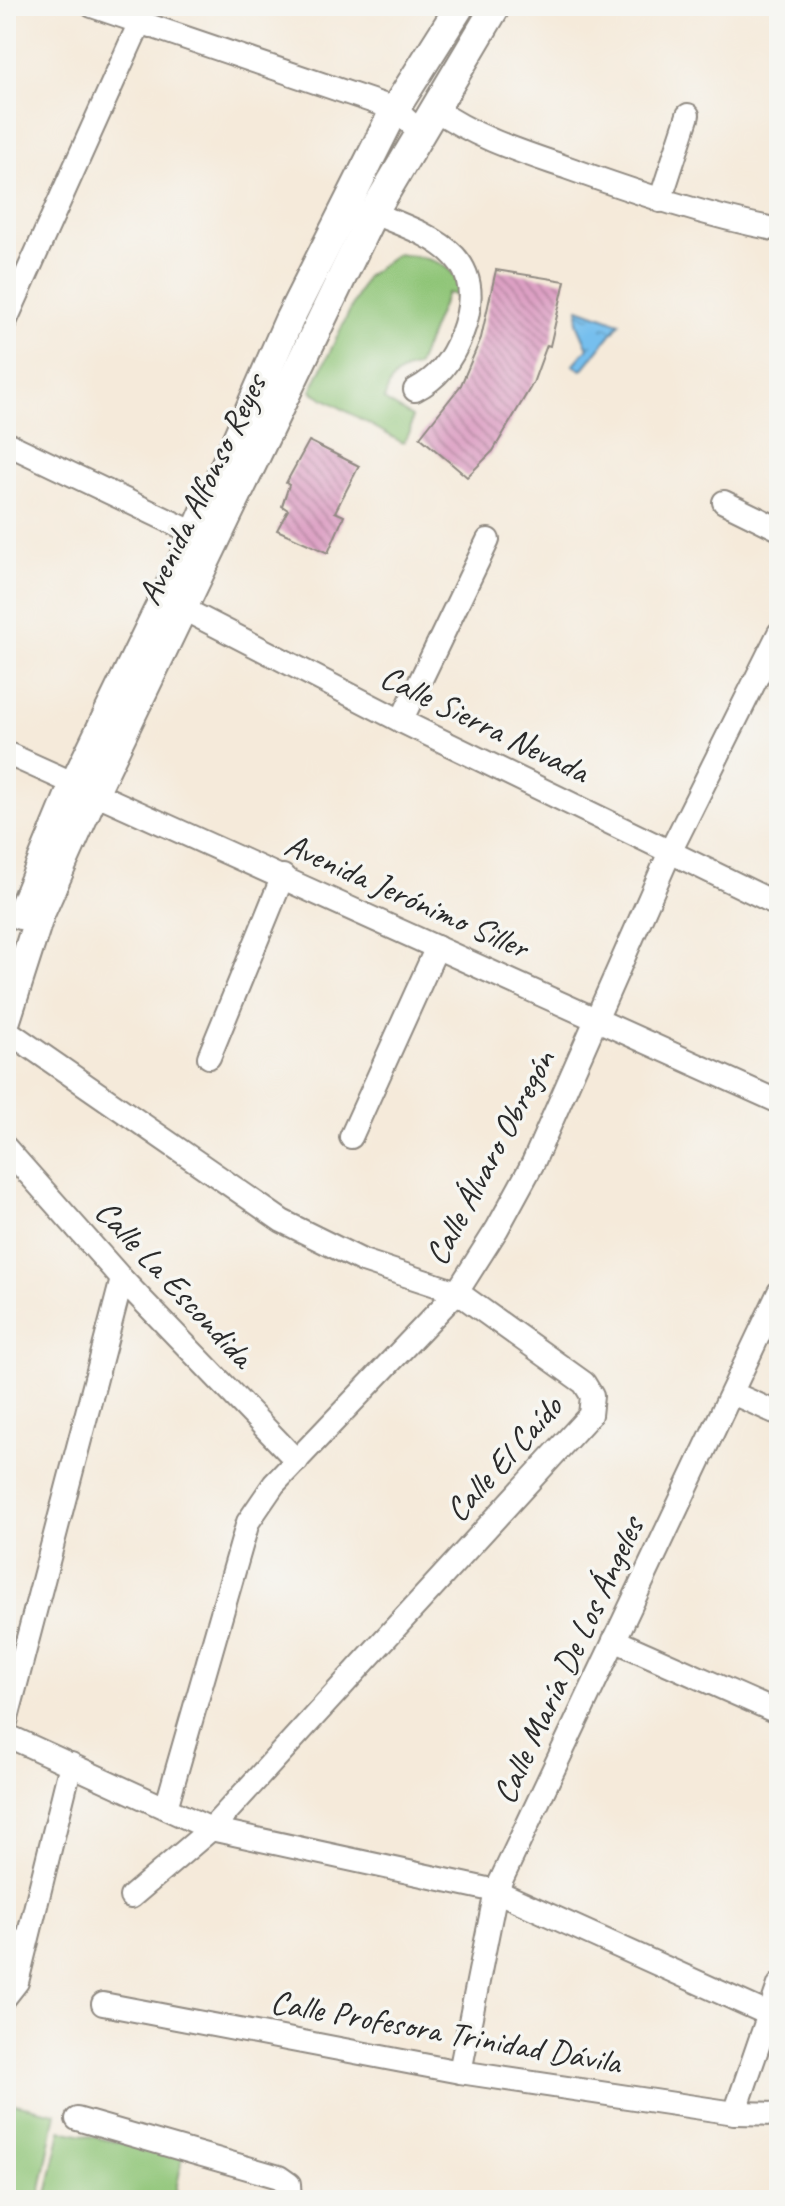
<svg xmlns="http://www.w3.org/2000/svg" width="785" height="2206" font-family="Caveat,sans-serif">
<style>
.grass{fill:#8fc577;stroke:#5d7851;stroke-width:2}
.water{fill:url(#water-ripples);stroke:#50758c;stroke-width:2}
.building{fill:url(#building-back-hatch)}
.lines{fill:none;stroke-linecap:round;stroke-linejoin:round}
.minor-casing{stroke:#908a82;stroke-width:26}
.major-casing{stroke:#908a82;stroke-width:32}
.minor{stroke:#fff;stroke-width:22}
.major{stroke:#fff;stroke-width:28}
.labels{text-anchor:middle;stroke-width:7;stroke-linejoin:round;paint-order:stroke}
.street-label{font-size:34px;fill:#2b2b2b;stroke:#f6f6f2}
</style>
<defs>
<pattern id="water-ripples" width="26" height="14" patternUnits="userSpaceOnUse" patternTransform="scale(2)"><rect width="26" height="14" fill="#76bfee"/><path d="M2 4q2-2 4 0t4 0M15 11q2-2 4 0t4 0" fill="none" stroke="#619bc1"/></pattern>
<pattern id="building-back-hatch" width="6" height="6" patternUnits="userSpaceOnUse" patternTransform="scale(2)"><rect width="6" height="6" fill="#dda0c4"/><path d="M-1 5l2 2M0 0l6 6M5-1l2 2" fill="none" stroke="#b3839f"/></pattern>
</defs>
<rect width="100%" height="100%" fill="#f6f6f2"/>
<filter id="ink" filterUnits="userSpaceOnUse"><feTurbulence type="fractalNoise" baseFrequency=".0125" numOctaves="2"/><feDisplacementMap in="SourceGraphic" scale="16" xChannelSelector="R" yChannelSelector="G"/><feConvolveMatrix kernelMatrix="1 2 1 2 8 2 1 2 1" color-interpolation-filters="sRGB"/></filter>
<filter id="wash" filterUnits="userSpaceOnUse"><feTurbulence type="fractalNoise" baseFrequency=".006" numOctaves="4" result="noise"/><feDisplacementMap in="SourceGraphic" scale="32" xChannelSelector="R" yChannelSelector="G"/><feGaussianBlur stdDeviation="1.8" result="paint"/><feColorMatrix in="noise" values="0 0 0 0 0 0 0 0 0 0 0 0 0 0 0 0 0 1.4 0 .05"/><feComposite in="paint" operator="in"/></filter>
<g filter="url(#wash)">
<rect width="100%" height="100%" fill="#f5eada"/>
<g class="grass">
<path d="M397 254C428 258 457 261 461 296L447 293 417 367C395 370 390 380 384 400L412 417 410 432 403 443 311 391 366 277Z"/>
<path d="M6 2102 56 2113 39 2200H6Z"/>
<path d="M61 2130 183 2156 174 2200H46Z"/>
</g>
<path class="water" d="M579 308 620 323 582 370 573 365 588 348 577 323Z"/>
<g id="blocks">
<g class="building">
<path d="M496 270 565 281 550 346 547 345 533 383 493 451 467 477 420 437 461 385 481 338Z"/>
<path d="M309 441 359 466 335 512 344 516 328 553 277 530 288 510 282 506 289 485 286 483Z"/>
</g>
</g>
</g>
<g filter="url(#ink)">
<use href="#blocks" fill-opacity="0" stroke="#908a82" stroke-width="2"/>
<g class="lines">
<g class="minor-casing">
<g id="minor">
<path d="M92 6 395 109 421 133"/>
<path d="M435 109C476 138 522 152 568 168 638 193 706 216 779 230"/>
<path d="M660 201 688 115"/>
<path d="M373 213C436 238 492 256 461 336 451 361 438 378 415 390"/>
<path d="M6 320 140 22"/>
<path d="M6 443 207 539"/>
<path d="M724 502 779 529"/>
<path d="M168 601 401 721 779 905"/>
<path d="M401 721 488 540"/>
<path d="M6 753 779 1102"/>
<path d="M6 1030 282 1221 363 1261 457 1292 584 1383 592 1396 590 1415 211 1829 131 1897"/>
<path d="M209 1057 283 876"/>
<path d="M351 1137 437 947"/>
<path d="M6 1148 122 1279 297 1461"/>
<path d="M732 1393 779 1414"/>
<path d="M614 1640 779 1713"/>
<path d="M6 1722 122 1279"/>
<path d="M6 1735 211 1829 496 1891 779 2019"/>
<path d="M166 1808 248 1522 274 1484 457 1292 497 1229 533 1163 670 852 779 633"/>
<path d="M6 1996 17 1982 71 1764"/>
<path d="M103 2004 460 2072 735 2113 779 2114"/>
<path d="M460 2072 496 1891 779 1292"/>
<path d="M735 2113 779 1985"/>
<path d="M77 2119 279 2177 289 2184 290 2200"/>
</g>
</g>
<g class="major-casing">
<g id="major">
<path d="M20 915 74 784 195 534 289 320 395 109 460 6"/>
<path d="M6 1020 40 914 94 793 341 279 373 213 496 6"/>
</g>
</g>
<use href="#minor" class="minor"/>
<use href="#major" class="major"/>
</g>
</g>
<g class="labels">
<g class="street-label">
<text transform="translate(201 489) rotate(-64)" y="12">Avenida Alfonso Reyes</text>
<text transform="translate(485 723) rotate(26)" y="12">Calle Sierra Nevada</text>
<text transform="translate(407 895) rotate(24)" y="12">Avenida Jerónimo Siller</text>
<text transform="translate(489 1157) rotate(-62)" y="12">Calle Álvaro Obregón</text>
<text transform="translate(175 1283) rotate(47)" y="12">Calle La Escondida</text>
<text transform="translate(503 1458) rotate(-48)" y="12">Calle El Caído</text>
<text transform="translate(567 1660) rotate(-65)" y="12">Calle María De Los Ángeles</text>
<text transform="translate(446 2031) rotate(10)" y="12">Calle Profesora Trinidad Dávila</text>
</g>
</g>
<rect width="785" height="2206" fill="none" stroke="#f6f6f2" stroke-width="32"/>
</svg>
